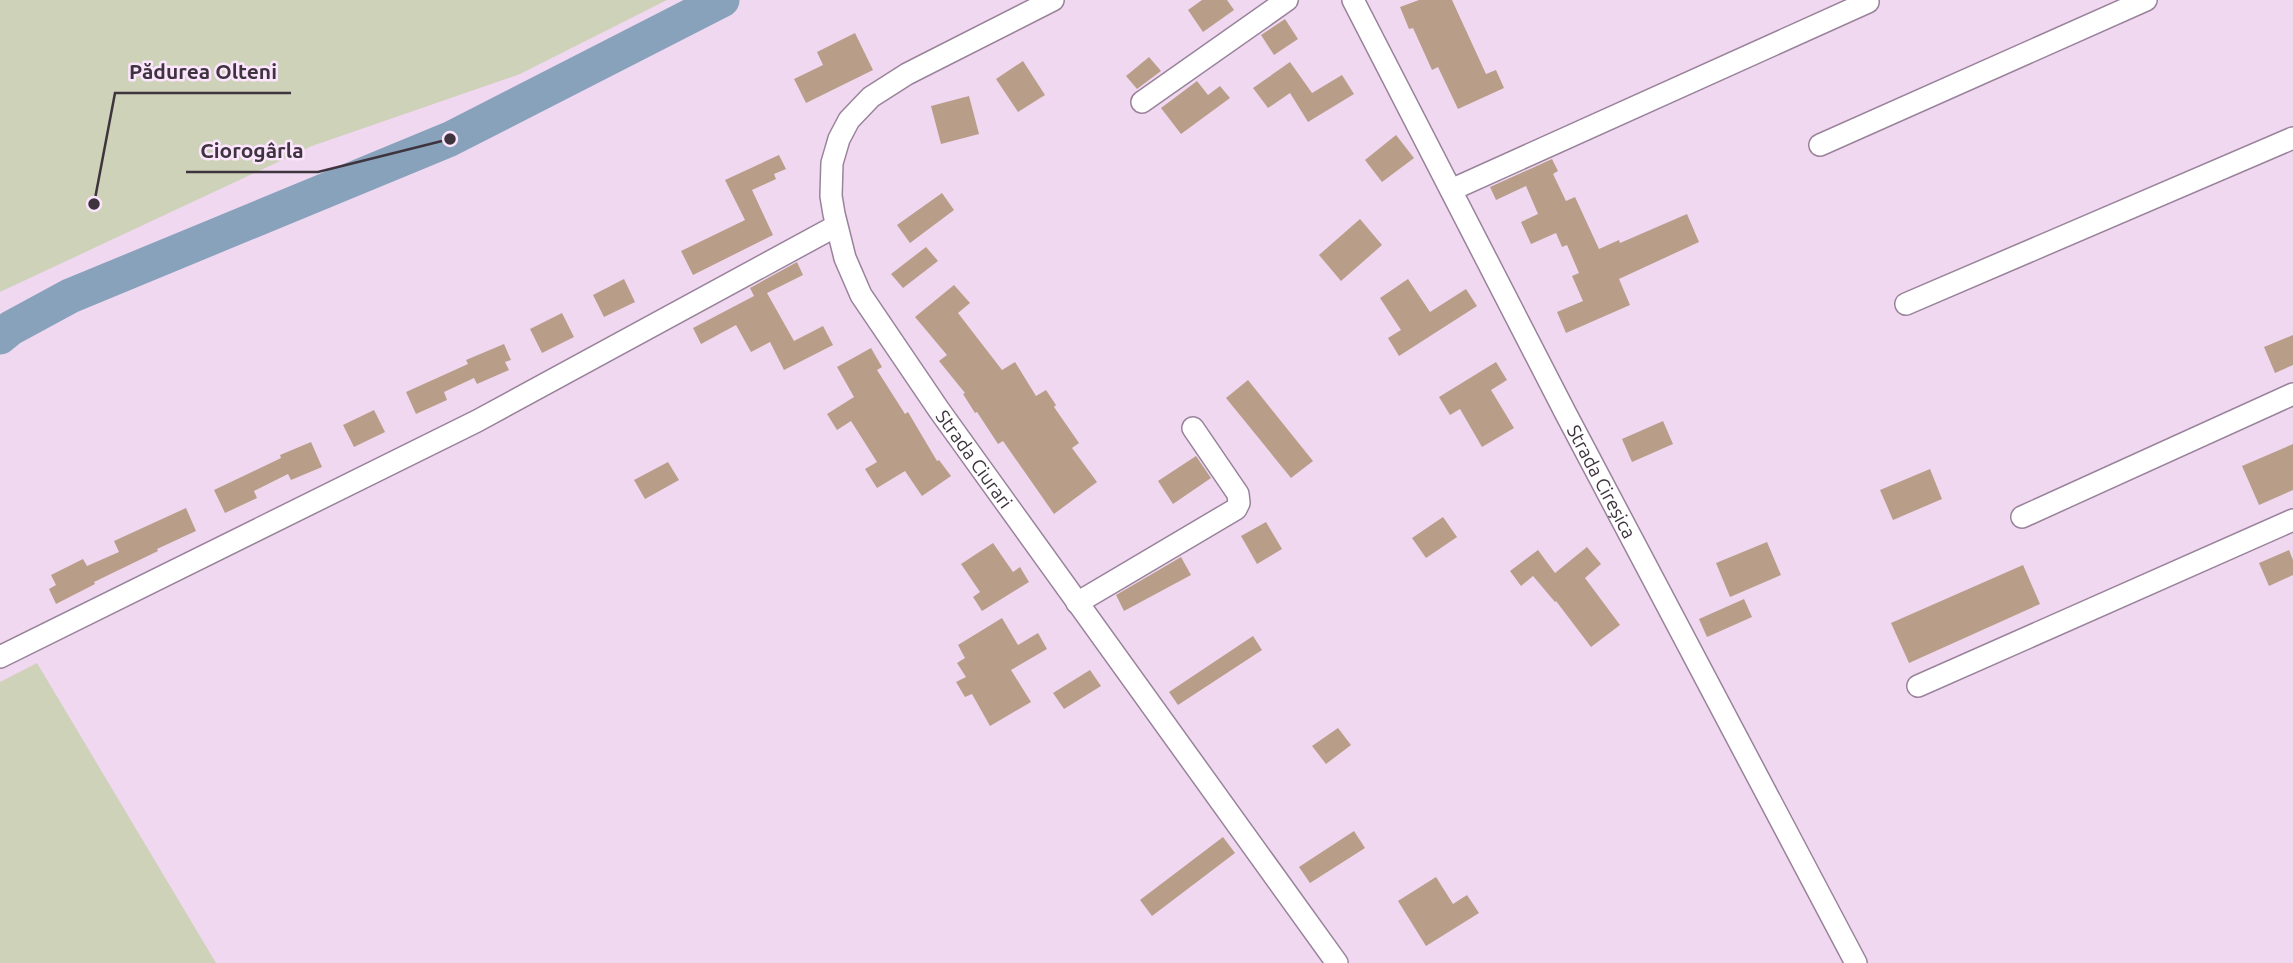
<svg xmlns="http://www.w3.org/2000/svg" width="2293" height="963" font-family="Ubuntu,sans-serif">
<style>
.green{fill:#ced2b9}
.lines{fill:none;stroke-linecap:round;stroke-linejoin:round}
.river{stroke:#89a2bb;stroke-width:35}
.building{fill:#b89e89}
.minor-casing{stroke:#99839b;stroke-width:24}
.minor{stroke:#fff;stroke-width:21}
.labels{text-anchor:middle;stroke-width:5;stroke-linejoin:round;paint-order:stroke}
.street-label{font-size:19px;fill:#3e343e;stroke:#fde5ff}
.leader{fill:none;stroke:#3e343e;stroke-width:2.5}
.callout-dot{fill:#3e343e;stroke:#fde5ff;stroke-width:2.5}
.callout-label{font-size:21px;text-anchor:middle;font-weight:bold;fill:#3e343e;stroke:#fde5ff;stroke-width:5;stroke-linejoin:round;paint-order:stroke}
</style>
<rect width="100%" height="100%" fill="#f0d8f1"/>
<g class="green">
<path d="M0 0H667L520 74 312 146 0 292Z"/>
<path d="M37 663 216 963H0V682Z"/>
</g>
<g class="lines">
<path class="river" d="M0 337 11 328 70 296 450 139 722 0"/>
</g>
<g class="building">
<path d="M1202 0H1227L1234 10 1203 32 1188 10Z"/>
<path d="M1419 0H1452L1486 74 1496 70 1504 88 1458 109 1438 67 1432 70 1413 28 1409 29 1400 7Z"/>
<path d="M1285 19 1298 39 1274 55 1261 35Z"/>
<path d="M855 33 873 70 806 103 794 79 823 65 817 52Z"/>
<path d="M1149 57 1161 71 1137 89 1126 76Z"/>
<path d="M1023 61 1045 95 1018 112 996 79Z"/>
<path d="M1290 62 1312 93 1342 75 1354 94 1308 122 1290 93 1268 108 1253 88Z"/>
<path d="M1197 81 1208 95 1220 86 1230 98 1181 134 1161 108Z"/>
<path d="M969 96 979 134 941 144 931 106Z"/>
<path d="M1396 135 1414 158 1382 182 1365 160Z"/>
<path d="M779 155 786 169 774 174 776 179 752 190 773 235 693 275 681 251 745 220 725 180Z"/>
<path d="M1552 159 1558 171 1553 174 1566 201 1575 197 1599 249 1619 240 1620 243 1687 214 1699 242 1619 279 1630 305 1566 333 1557 312 1583 301 1572 276 1579 273 1567 245 1562 247 1556 233 1531 244 1521 222 1538 214 1526 186 1496 200 1490 187Z"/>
<path d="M942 193 954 210 910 243 897 225Z"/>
<path d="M1360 219 1382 245 1341 281 1319 255Z"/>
<path d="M926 247 938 261 903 288 891 274Z"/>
<path d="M797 262 803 275 767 293 794 341 823 326 833 345 784 370 770 342 751 352 736 325 701 344 693 328 754 296 750 288Z"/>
<path d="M624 279 635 302 604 317 593 295Z"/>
<path d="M1408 279 1430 312 1466 289 1477 306 1399 356 1388 338 1401 330 1380 298Z"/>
<path d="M954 285 970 303 958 313 1002 370 1015 362 1036 396 1046 390 1056 405 1054 407 1079 443 1072 448 1097 482 1054 514 1003 441 998 444 977 412 975 413 963 394 965 393 939 361 947 355 915 317Z"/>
<path d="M562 313 574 337 542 353 530 329Z"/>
<path d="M2293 335V365L2275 373 2264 347Z"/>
<path d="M504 344 511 360 505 362 509 370 477 384 474 378 444 392 447 400 416 414 406 392 468 364 466 360Z"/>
<path d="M871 348 882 367 877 370 905 414 908 412 937 461 939 460 951 476 922 496 905 471 877 488 865 469 877 462 851 421 837 430 827 414 854 397 837 367Z"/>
<path d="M1496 362 1507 380 1491 390 1514 428 1482 447 1460 409 1450 415 1439 397Z"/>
<path d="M1248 380 1313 461 1291 478 1226 398Z"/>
<path d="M374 410 385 432 354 447 343 425Z"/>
<path d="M1663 421 1673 444 1632 462 1622 439Z"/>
<path d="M311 442 322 467 291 480 288 474 254 491 257 498 225 513 214 490 281 458 280 455Z"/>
<path d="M2293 444V490L2259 505 2242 466Z"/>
<path d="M1196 456 1211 478 1173 504 1158 481Z"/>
<path d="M668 462 679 480 645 499 634 480Z"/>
<path d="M1930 469 1942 499 1893 520 1880 490Z"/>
<path d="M186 508 196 531 157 549 158 551 94 582 95 584 56 604 49 589 56 585 51 575 83 559 87 566 119 552 114 541Z"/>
<path d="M1443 517 1457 537 1426 558 1412 538Z"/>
<path d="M1266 522 1282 549 1257 564 1241 536Z"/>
<path d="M1767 542 1781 575 1730 597 1716 563Z"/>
<path d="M993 543 1013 572 1020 567 1029 582 982 611 973 597 980 592 961 564Z"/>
<path d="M1587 547 1601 564 1585 578 1620 625 1591 647 1556 601 1555 602 1533 576 1521 586 1510 571 1538 550 1555 573Z"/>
<path d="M2289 550 2293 560V575L2269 586 2259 563Z"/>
<path d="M1181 557 1191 575 1124 611 1116 595Z"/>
<path d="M2023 565 2040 604 1909 663 1891 623Z"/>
<path d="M1744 599 1752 617 1707 637 1699 619Z"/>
<path d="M1002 618 1018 645 1038 633 1047 649 1011 670 1031 702 990 726 972 694 965 697 956 682 966 677 957 663 965 658 958 645Z"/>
<path d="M1253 636 1262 650 1178 705 1169 692Z"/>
<path d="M1090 670 1101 686 1064 709 1053 693Z"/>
<path d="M1338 728 1351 745 1326 764 1312 746Z"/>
<path d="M1354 831 1365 848 1310 883 1299 867Z"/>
<path d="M1223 837 1235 853 1152 916 1140 900Z"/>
<path d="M1436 877 1453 904 1467 895 1479 913 1426 946 1398 901Z"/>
</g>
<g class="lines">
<g class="minor-casing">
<g id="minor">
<path id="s1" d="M1053 0 907 74 871 97 849 120 839 139 832 163 831 196 834 214 845 258 861 295 939 410 1337 963"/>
<path id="s2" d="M1353 0 1566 414 1856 963"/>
<path d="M1142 102 1287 0"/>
<path d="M1820 145 2146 0"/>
<path d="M1451 190 1868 2"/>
<path d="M1906 304 2293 138"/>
<path d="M2022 517 2293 394"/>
<path d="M1077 603 1236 509 1239 503 1238 494 1193 428"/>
<path d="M0 657 477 421 836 226"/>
<path d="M1918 686 2293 520"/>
</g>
</g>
<use href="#minor" class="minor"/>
</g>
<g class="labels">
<g class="street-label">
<text dy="7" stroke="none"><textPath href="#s1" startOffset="621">Strada Ciurari</textPath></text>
<text dy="7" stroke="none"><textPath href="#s2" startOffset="542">Strada Cireșica</textPath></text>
</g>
</g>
<path class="leader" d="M94 204L115 93H291M450 139L318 172H186"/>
<g class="callout-dot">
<circle cx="94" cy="204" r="7"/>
<circle cx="450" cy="139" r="7"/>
</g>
<g class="callout-label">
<text x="203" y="79">Pădurea Olteni</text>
<text x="252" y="158">Ciorogârla</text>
</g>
</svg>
